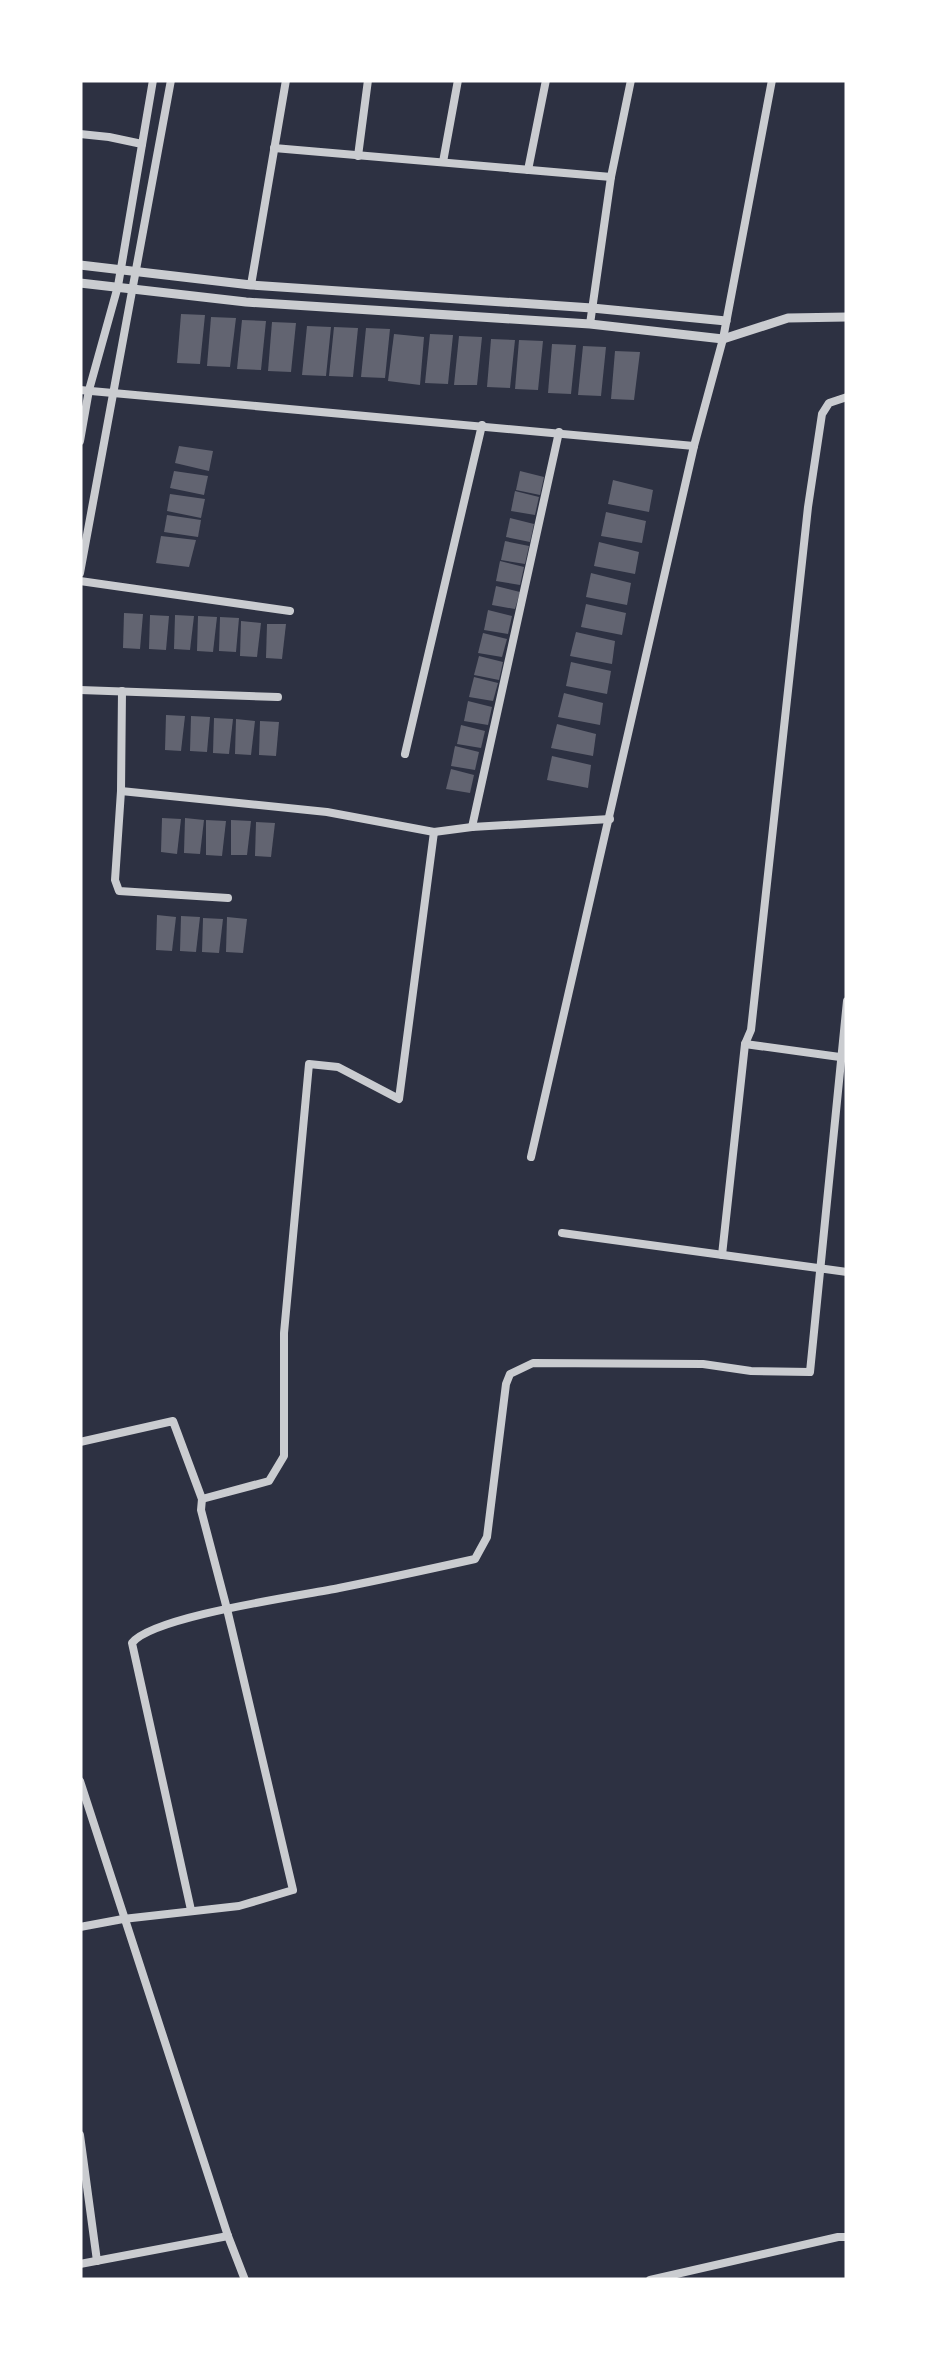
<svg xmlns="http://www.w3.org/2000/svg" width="927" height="2360" font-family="'IBM Plex Serif',serif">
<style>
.building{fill:#626471}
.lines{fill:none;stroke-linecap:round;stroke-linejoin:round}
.minor{stroke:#caccd0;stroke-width:8}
.tertiary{stroke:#caccd0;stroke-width:9}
</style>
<rect width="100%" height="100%" fill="#2d3142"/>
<g class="building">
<path d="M181 314 205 315 200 364 177 363Z"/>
<path d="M211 317 236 318 230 367 207 366Z"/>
<path d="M242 320 266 321 261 370 237 369Z"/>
<path d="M272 322 296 323 291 372 268 371Z"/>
<path d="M307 326 331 327 326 376 302 375Z"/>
<path d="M334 327 358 328 353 377 329 376Z"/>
<path d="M366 328 390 329 385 378 361 377Z"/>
<path d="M394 334 424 337 420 385 388 381Z"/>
<path d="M430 334 453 335 448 384 425 383Z"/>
<path d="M459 336 482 337 477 385H454Z"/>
<path d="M491 339 515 340 510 388 487 387Z"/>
<path d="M519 340 543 341 538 390 515 389Z"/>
<path d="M552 344 576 345 571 394 548 393Z"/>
<path d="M583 346 606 347 601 396 578 395Z"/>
<path d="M615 351 640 352 634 400 611 399Z"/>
<path d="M179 446 213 451 209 471 175 463Z"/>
<path d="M174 471 208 476 204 495 170 488Z"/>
<path d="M520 471 544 477 540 495 516 490Z"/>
<path d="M613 480 653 490 649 512 608 504Z"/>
<path d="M515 491 539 497 535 515 511 511Z"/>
<path d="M170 494 205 499 201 518 167 511Z"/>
<path d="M606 512 646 521 642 543 601 536Z"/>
<path d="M167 515 201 520 198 537 164 532Z"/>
<path d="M510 518 534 524 530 542 506 537Z"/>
<path d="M161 536 196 540 189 567 156 563Z"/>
<path d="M505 541 529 546 525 564 501 560Z"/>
<path d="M599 542 639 552 635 574 594 566Z"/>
<path d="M500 561 524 567 520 585 496 581Z"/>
<path d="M591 573 631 583 627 605 586 597Z"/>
<path d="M496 586 520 592 515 609 492 605Z"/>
<path d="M586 604 626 613 622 635 581 627Z"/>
<path d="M488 610 512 616 508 634 484 630Z"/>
<path d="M124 613 143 614 140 649 123 648Z"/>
<path d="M150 615 169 616 166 650 149 649Z"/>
<path d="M175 615 194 616 190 650 174 649Z"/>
<path d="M198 616 217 617 213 652 197 651Z"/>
<path d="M220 617 239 618 236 652 219 651Z"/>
<path d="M241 621 261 623 257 657 240 656Z"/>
<path d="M267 624H286L282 659 266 658Z"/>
<path d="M576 632 615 641 612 664 570 656Z"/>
<path d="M483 633 507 639 502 657 478 653Z"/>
<path d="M479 656 503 662 499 680 474 675Z"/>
<path d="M571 662 611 671 607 694 566 686Z"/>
<path d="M474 677 498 683 493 701 469 697Z"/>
<path d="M564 693 603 703 600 725 558 717Z"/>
<path d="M468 701 492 707 488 725 464 721Z"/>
<path d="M166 715 185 716 181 751 165 750Z"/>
<path d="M191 716 210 717 207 752 190 751Z"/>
<path d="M214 718 233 719 229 754 213 753Z"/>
<path d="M236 719 255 721 251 755 235 754Z"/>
<path d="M260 721 279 722 276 756 259 755Z"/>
<path d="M557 724 596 734 593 756 551 748Z"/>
<path d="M461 725 485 731 481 748 457 744Z"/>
<path d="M455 746 479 752 475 770 451 766Z"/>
<path d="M552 756 591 765 588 788 547 780Z"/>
<path d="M451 769 474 775 470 793 446 789Z"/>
<path d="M162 818 181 819 177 854 161 852Z"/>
<path d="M185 818 204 820 200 854 184 853Z"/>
<path d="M206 820 226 821 222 856 206 855Z"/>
<path d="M231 820 251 821 247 855H231Z"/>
<path d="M256 822 275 823 271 857 255 856Z"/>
<path d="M157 915 176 917 172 951 156 950Z"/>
<path d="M181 916 200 917 196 952 180 951Z"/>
<path d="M227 917 247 919 243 953 226 952Z"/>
<path d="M203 918 223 919 219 953 202 952Z"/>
</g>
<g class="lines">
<g class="minor">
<path d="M80 134 109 137 142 144"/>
<path d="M274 148 611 177"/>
<path d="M358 156 368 80"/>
<path d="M443 162 458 80"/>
<path d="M528 170 546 80"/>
<path d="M251 285 286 80"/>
<path d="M590 324 611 177 631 80"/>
<path d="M80 390 694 446"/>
<path d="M80 441 89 390 118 286 153 80"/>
<path d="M80 573C109 408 142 245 171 80"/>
<path d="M80 581 290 611"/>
<path d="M80 690 278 697"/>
<path d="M122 691 121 791 115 880 119 891 228 898"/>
<path d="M405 754 482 425"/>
<path d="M121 791 327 812 434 832 472 827 610 819"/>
<path d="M472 827 559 432"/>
<path d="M745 1044 847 1058"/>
<path d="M531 1157 694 446 723 339 772 80"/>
<path d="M562 1233 847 1272"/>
<path d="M722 1255 745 1044 751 1030 808 507 822 414 829 403 847 397"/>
<path d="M80 1442 173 1421 202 1499 201 1510 227 1609 293 1890 239 1906 123 1919 80 1927"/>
<path d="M202 1499 269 1481 284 1456V1333L309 1064 338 1067 399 1099 434 832"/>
<path d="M80 1781 228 2236 245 2280"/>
<path d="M191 1910 132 1643C153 1616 300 1596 339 1588 384 1579 430 1569 475 1559L487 1537 506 1384 510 1374 533 1363 703 1364 751 1371 810 1372 847 1001"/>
<path d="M80 2135 97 2261"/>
<path d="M80 2264 228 2236"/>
<path d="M650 2280 838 2237H847"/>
</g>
<g class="tertiary">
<path d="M80 265 251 285 592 308 726 321"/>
<path d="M80 283 246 302 590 324 723 339 788 318 847 317"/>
</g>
</g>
<rect width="927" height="2360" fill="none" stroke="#ffffff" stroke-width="165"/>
</svg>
